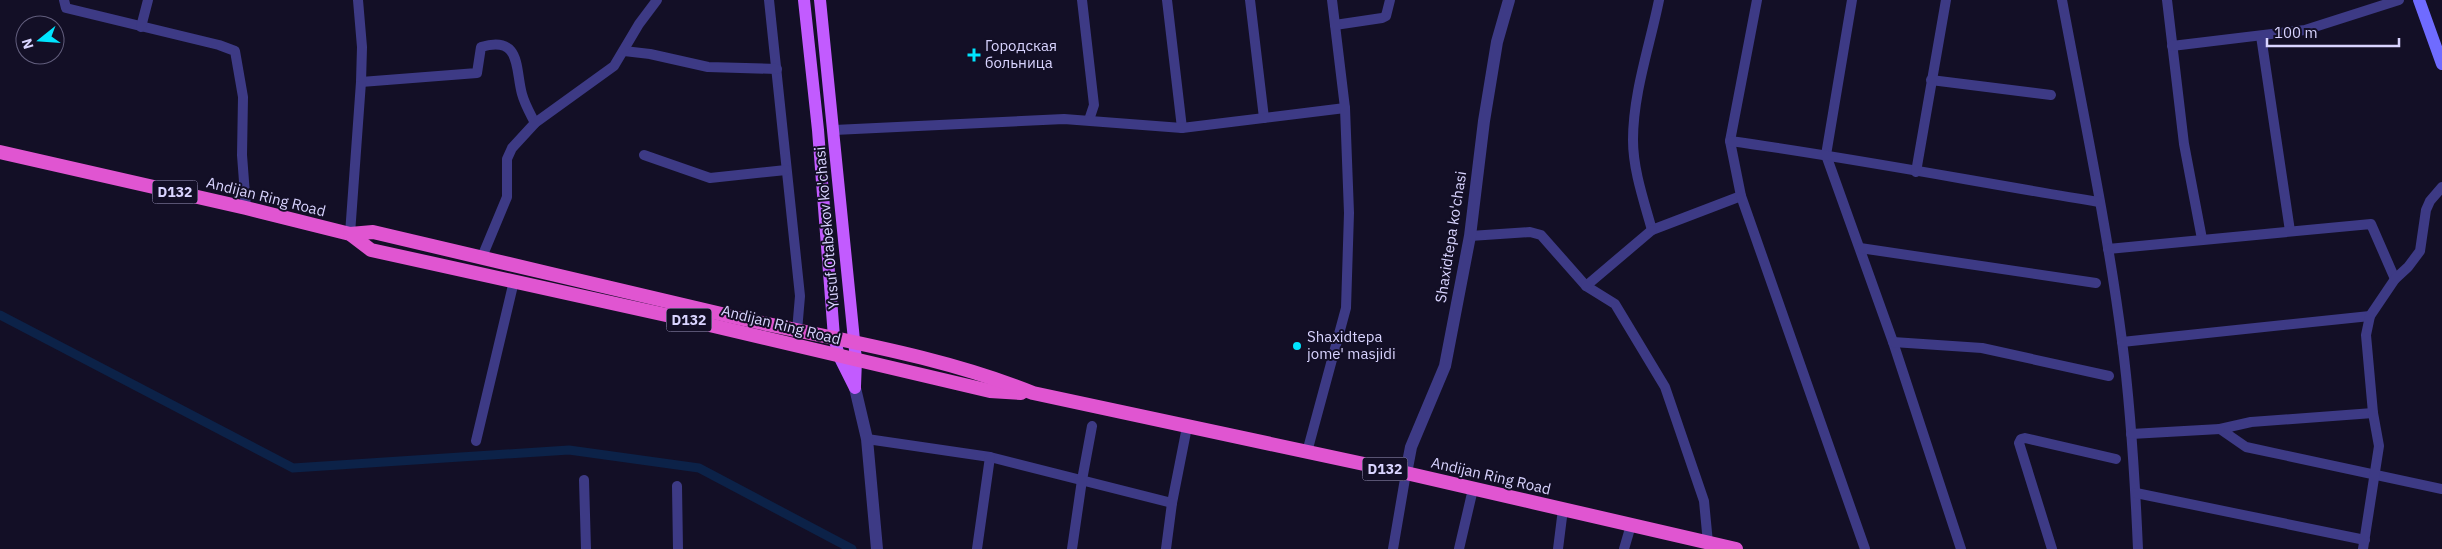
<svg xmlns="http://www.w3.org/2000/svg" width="2442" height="549" font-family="'IBM Plex Sans',sans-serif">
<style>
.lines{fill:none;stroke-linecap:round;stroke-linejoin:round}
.canal{stroke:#0c2248;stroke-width:9}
.minor{stroke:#3d3a85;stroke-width:10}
.tertiary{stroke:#3d3a85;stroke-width:12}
.secondary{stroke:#6f6bff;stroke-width:12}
.primary{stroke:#c25bff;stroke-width:12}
.trunk{stroke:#e055d1;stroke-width:14}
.poi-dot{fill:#00e5ff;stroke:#130f26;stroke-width:2}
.labels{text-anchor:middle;stroke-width:4;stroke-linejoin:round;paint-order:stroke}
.shield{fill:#130f26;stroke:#9e99be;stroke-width:1}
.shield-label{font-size:14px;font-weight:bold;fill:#d9d4ff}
.poi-label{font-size:15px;fill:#d9d4ff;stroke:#130f26;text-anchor:start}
.street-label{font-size:15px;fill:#d9d4ff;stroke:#130f26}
</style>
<rect width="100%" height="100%" fill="#130f26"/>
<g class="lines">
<path class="canal" d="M0 315 293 468 569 450 699 468 852 549"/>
<g class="minor">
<path d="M64 0 66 8 219 45 235 51 243 97 242 155 246 208"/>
<path d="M769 0 800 296 797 331"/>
<path d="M1082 0 1094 105 1089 120"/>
<path d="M1167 0 1182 128"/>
<path d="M1250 0 1264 118"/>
<path d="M1659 0C1650 45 1633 93 1633 140 1633 170 1644 201 1652 230L1741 196"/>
<path d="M1757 0 1730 141 1741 196 1865 549"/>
<path d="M1852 0 1826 155 1893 342 1961 549"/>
<path d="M2062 0C2083 113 2107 226 2122 341 2131 410 2135 480 2138 549"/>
<path d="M2167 0 2184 144 2202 239"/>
<path d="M1335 25 1382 18 1386 16 1390 0"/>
<path d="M141 27 148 0"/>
<path d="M2261 36 2290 231"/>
<path d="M2172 46 2305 30 2399 0"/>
<path d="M624 51 650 54 708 67 777 69"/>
<path d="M1931 80 2051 95"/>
<path d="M361 82 477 73 481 47C522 35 515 69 522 94 525 105 530 113 535 123"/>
<path d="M834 130 1064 119 1182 128 1345 108"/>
<path d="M1730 141C1854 158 1976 182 2099 202"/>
<path d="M644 155 710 178 786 170"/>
<path d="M1916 172 1946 0"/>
<path d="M350 234 361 82 362 47 358 0"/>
<path d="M1470 236 1530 232 1541 235 1586 286 1615 304 1665 387 1704 501 1708 543"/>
<path d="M1860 248 2096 283"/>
<path d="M2108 249 2371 224 2395 279"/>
<path d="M482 257 507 197V159L512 148 535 123 614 66 639 24 657 0"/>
<path d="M1586 286 1652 230"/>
<path d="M1893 342 1982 348 2109 376"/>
<path d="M2122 342 2370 316"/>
<path d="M2373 413 2251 422 2220 429 2246 447 2442 489"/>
<path d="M2131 434 2220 429"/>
<path d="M867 439 990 457 1172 503 1187 427"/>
<path d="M476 441 514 281"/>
<path d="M1307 452 1346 308 1349 213 1345 108 1332 0"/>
<path d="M584 480 586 549"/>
<path d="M677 486 678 549"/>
<path d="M2136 493 2365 540"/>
<path d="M977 549 990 457"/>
<path d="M1072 549 1082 480 1092 426"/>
<path d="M1166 549 1172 503"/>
<path d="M1393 549 1406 473"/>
<path d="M1459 549 1473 489"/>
<path d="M1558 549 1563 509"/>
<path d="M1624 549 1631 525"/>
<path d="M2052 549 2019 443 2021 439 2025 438 2116 459"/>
<path d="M2363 549 2379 446 2373 413 2366 335 2370 316 2395 279 2408 267 2420 251 2426 210 2430 201 2442 187"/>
</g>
<g class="tertiary">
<path d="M855 388 867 439 877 549"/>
<path d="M1406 473 1411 447 1445 366 1470 236 1484 121 1497 42 1509 0"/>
</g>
<path class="secondary" d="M2419 0 2442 64"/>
<g class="primary">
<path d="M804 0 818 130 834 337 839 356 855 388"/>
<path d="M820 0 856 360 855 386"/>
</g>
<g class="trunk">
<path d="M0 152 246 208 350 234 371 250 684 319 990 391 1021 393"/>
<path d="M350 234 373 232C492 259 611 289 730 316 831 339 936 354 1033 393L1406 473 1736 549"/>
</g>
</g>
<g class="poi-dot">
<path d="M971.5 47.5h5v5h5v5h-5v5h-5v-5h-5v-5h5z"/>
<circle cx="1297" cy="346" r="5"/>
</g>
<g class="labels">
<g class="shield">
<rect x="152.5" y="180.5" width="45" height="23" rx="4"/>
<rect x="666.5" y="308.5" width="45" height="23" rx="4"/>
<rect x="1362.5" y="457.5" width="45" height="23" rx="4"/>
</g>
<g class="shield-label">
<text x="175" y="197">D132</text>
<text x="689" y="325">D132</text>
<text x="1385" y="474">D132</text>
</g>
<g class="poi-label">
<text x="985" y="51">Городская<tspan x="985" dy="17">больница</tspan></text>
<text x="1307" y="342">Shaxidtepa<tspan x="1307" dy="17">jome' masjidi</tspan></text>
</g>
<g class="street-label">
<text transform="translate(266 197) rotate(14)" y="5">Andijan Ring Road</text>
<text transform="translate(827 228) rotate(-95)" y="5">Yusuf Otabekov ko'chasi</text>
<text transform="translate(1451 237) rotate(-81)" y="5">Shaxidtepa ko'chasi</text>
<text transform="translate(781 325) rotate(14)" y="5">Andijan Ring Road</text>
<text transform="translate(1491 476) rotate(13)" y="5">Andijan Ring Road</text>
</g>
</g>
<g transform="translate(40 40) rotate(253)"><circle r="24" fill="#130f26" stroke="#625e7d"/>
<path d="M0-4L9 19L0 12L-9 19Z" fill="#00e5ff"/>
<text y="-8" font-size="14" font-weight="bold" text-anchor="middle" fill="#d9d4ff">N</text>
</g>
<path d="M2267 38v8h132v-8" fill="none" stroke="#d9d4ff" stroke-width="2.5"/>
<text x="2274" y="38" font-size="15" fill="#d9d4ff" stroke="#130f26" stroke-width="4" paint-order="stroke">100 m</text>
</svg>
